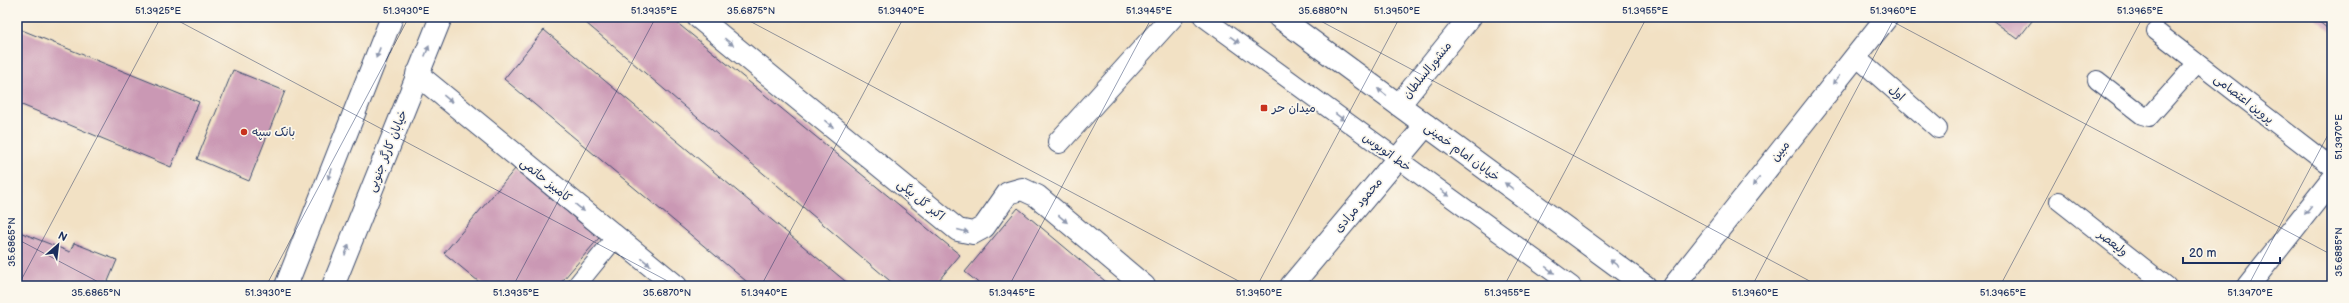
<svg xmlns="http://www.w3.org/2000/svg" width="2349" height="303" font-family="'Balsamiq Sans','Playpen Sans Arabic',sans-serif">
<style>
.building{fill:#ca98b4}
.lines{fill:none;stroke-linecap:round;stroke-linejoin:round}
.lane-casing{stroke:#3b4a6d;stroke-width:20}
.street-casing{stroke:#3b4a6d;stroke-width:24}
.secondary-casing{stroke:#3b4a6d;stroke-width:24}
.primary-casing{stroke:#3b4a6d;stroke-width:24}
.lane{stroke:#fff;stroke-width:18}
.street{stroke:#fff;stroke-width:22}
.secondary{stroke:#fff;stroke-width:22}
.primary{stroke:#fff;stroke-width:22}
.oneway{fill:#8d97ae}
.ticks{fill:none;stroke:#1b2f5e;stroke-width:1;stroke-opacity:0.45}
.poi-dot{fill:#c8321e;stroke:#fbf7ec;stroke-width:1.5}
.labels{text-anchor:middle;stroke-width:3.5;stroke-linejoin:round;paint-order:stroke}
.street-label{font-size:12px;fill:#1b2f5e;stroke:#fbf7ec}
.poi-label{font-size:12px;fill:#1b2f5e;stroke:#fbf7ec;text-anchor:start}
.neatline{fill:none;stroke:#1b2f5e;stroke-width:1.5}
.ticks-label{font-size:10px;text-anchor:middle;fill:#1b2f5e}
</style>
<rect width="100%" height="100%" fill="#fbf7ec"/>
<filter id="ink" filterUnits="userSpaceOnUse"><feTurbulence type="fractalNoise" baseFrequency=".025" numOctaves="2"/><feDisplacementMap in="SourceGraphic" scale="8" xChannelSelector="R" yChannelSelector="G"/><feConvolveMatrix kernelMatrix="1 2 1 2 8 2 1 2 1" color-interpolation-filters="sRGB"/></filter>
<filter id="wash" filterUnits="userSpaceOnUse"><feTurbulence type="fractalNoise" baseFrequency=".012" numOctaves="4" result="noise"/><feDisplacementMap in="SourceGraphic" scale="16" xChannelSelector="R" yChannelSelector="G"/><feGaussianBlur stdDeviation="0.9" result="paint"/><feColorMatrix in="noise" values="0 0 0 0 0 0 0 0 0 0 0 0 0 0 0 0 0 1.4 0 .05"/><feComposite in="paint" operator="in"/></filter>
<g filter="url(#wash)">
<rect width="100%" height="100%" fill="#f2e1c4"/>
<g id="blocks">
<g class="building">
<path d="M579 17H670L960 255 934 286H896Z"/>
<path d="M1988 17H2035L2018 39Z"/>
<path d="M2313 17H2332V32Z"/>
<path d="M17 28 199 102 171 167 17 103Z"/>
<path d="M544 30 851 286H752L504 79Z"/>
<path d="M233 70 285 91 249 181 197 159Z"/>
<path d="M515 169 599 238 558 286H484L444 253Z"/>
<path d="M1018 208 1111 286H982L965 272Z"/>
<path d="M17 231 70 252 74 243 117 260 106 286H17Z"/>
</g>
</g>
</g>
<g filter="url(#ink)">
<use href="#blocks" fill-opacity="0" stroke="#3b4a6d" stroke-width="1"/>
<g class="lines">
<g class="lane-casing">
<g id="lane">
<path d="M1203 17 1572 286"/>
<path d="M2156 31 2332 167"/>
<path d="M1855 56 1938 129"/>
<path d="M2097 80 2142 115 2149 117 2197 63"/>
<path d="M2059 201 2167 286"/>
<path d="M576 286 616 237"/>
</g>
</g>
<g class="street-casing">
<g id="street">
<path d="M698 17 958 230 973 233 984 227 1008 193 1022 189 1037 196 1144 286"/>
<path d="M417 74 676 286"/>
<path d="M1399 105 1470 17"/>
<path d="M1059 142 1172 17"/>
<path d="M1674 286 1887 17"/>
<path d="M2248 286 2332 180"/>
</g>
</g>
<g class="secondary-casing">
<path id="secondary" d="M1291 286 1426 125"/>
</g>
<g class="primary-casing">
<g id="primary">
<path d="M1279 17 1645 286"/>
<path d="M286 286 392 17"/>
<path d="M333 286 441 17"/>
</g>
</g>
<use href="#lane" class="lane"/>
<use href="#street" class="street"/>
<use href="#secondary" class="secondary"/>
<use href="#primary" class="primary"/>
</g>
<defs><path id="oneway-solid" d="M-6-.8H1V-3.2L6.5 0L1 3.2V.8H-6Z"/></defs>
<g class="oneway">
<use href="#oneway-solid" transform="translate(1235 40) rotate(36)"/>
<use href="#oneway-solid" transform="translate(729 42) rotate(39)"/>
<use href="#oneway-solid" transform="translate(427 51) rotate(-68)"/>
<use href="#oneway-solid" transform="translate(378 53) rotate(111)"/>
<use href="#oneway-solid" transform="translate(1836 80) rotate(128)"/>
<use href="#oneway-solid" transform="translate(1382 92) rotate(-143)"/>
<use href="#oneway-solid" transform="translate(448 99) rotate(39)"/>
<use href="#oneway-solid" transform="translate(1340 117) rotate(36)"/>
<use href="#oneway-solid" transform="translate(829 124) rotate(39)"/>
<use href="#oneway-solid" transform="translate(330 174) rotate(111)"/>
<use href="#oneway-solid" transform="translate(1756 182) rotate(128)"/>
<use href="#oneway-solid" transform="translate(1509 186) rotate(-144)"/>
<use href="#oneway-solid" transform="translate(1445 193) rotate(36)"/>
<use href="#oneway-solid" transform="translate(580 208) rotate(39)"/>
<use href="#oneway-solid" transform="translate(2308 210) rotate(128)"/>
<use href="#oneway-solid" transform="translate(1063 219) rotate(40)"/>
<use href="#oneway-solid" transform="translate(963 231) rotate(14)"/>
<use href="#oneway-solid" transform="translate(347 250) rotate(-68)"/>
<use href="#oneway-solid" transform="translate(646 262) rotate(39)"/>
<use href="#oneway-solid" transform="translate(1614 263) rotate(-144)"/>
<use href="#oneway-solid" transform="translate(1550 270) rotate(36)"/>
</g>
</g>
<path class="ticks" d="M171 17 677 286M742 17 1248 286M1313 17 1819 286M1884 17 2332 255M17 239 106 286M18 286 161 17M266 286 409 17M513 286 656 17M761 286 904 17M1009 286 1152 17M1257 286 1400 17M1504 286 1647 17M1752 286 1895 17M2000 286 2143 17M2248 286 2332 127"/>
<g class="poi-dot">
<rect x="1260" y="104" width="8" height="8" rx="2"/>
<circle cx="244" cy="132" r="4"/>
</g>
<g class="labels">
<g class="street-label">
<text transform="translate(1427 70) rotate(-51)" y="4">منشورالسلطان</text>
<text transform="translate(1897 93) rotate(42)" y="4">اول</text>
<text transform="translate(2244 99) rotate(38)" y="4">پروین اعتصامی</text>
<text transform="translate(387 151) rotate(-68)" y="4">خیابان کارگر جنوبی</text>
<text transform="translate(1780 151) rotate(-52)" y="4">مبین</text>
<text transform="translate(1387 152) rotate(36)" y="4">خط اتوبوس</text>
<text transform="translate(1462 152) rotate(36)" y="4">خیابان امام خمینی</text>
<text transform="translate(546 180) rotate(39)" y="4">کامبیز حاتمی</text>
<text transform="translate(921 200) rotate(39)" y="4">اکبر گل بیگی</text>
<text transform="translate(1358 205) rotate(-50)" y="4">محمود مرادی</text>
<text transform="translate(2113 243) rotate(38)" y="4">ولیعصر</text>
</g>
<g class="poi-label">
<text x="1272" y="112">میدان حر</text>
<text x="252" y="136">بانک سپه</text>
</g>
</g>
<rect width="2349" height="303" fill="none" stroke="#fbf7ec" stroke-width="44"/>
<g transform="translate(58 245) rotate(28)" stroke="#fbf7ec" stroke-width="3" paint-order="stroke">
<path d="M0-3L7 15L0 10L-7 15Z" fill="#1b2f5e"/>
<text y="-6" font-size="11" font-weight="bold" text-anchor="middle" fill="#1b2f5e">N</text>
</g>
<path d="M2183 257v6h97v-6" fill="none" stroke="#1b2f5e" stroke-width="2"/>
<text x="2189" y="257" font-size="12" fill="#1b2f5e" stroke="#fbf7ec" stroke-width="3" paint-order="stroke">20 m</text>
<rect x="22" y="22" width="2305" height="259" class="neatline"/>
<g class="ticks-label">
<text x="158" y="14">51.3925°E</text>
<text x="406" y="14">51.3930°E</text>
<text x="654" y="14">51.3935°E</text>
<text x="751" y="14">35.6875°N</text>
<text x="901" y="14">51.3940°E</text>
<text x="1149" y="14">51.3945°E</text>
<text x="1323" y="14">35.6880°N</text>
<text x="1397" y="14">51.3950°E</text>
<text x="1645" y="14">51.3955°E</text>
<text x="1893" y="14">51.3960°E</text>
<text x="2140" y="14">51.3965°E</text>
<text transform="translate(2338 137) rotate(-90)" y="4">51.3970°E</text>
<text transform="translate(11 242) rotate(-90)" y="4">35.6865°N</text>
<text transform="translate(2338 252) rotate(-90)" y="4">35.6885°N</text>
<text x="96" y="296">35.6865°N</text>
<text x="268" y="296">51.3930°E</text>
<text x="516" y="296">51.3935°E</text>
<text x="667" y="296">35.6870°N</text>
<text x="764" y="296">51.3940°E</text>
<text x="1012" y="296">51.3945°E</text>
<text x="1259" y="296">51.3950°E</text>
<text x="1507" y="296">51.3955°E</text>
<text x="1755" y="296">51.3960°E</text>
<text x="2003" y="296">51.3965°E</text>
<text x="2250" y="296">51.3970°E</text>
</g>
</svg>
